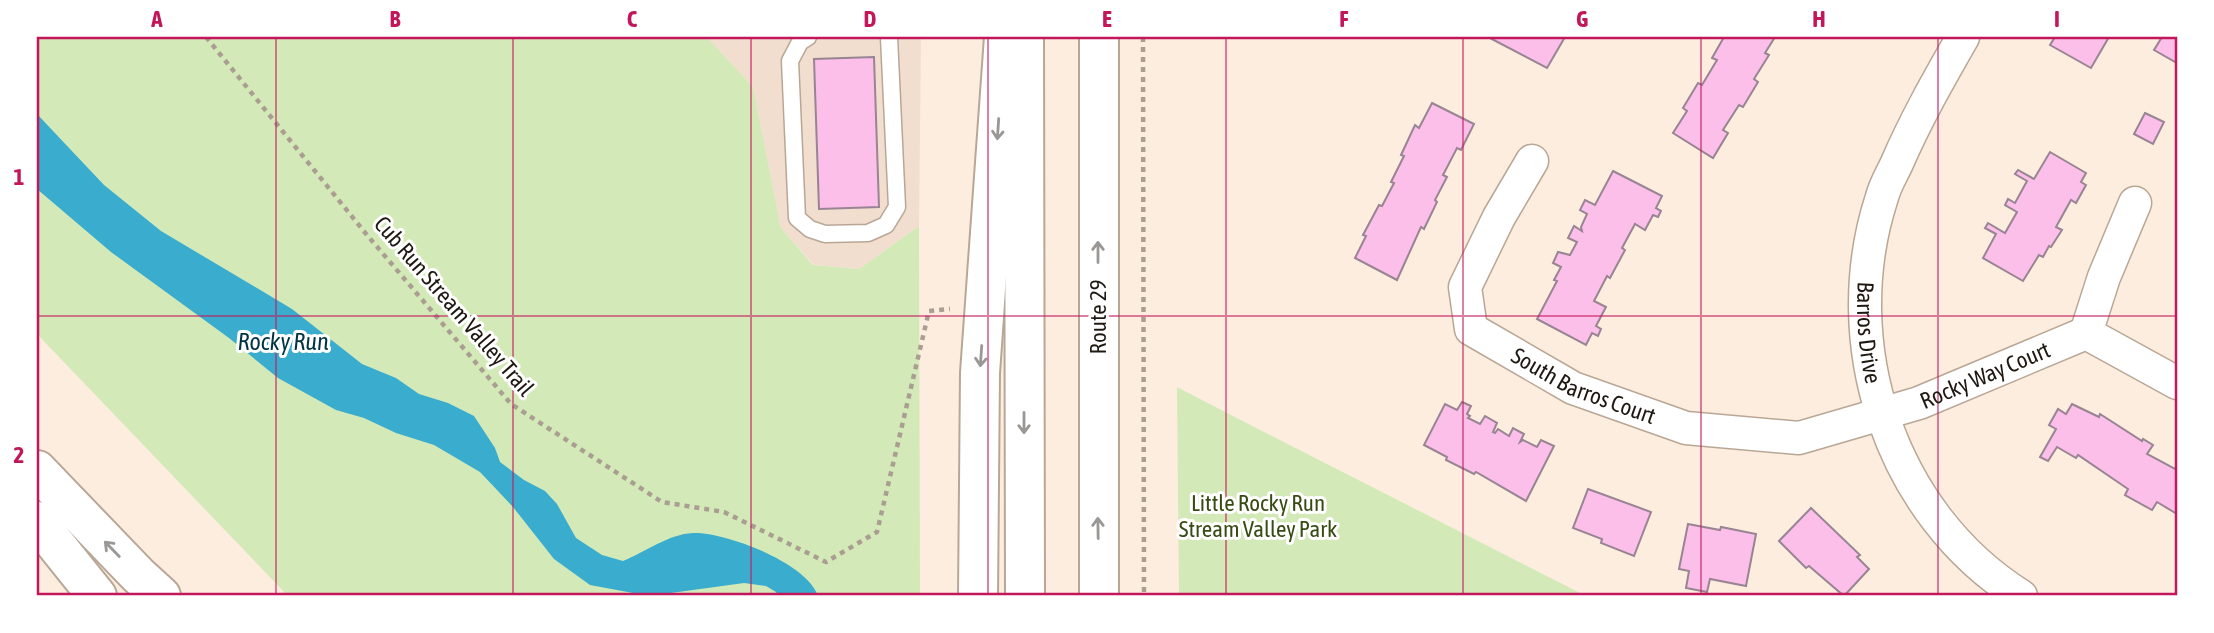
<svg xmlns="http://www.w3.org/2000/svg" width="2214" height="633" font-family="'Asap Condensed',sans-serif">
<style>
.industrial{fill:#f2decf}
.green{fill:#d4e9b8}
.water{fill:#3aacce}
.building{fill:#fbbfea;stroke:#988492;stroke-width:2}
.lines{fill:none;stroke-linecap:round;stroke-linejoin:round}
.lane-casing{stroke:#b9a796;stroke-width:19}
.street-casing{stroke:#b9a796;stroke-width:35}
.primary-casing{stroke:#b9a796;stroke-width:42}
.highway-casing{stroke:#b9a796;stroke-width:42}
.path{stroke:#aa9e93;stroke-width:4.5;stroke-dasharray:5 5;stroke-linecap:butt}
.lane{stroke:#fff;stroke-width:16}
.street{stroke:#fff;stroke-width:32}
.primary{stroke:#fff;stroke-width:38}
.highway{stroke:#fff;stroke-width:38}
.oneway{stroke:#9a9794}
.grid{fill:none;stroke:#c2185b;stroke-width:2;stroke-opacity:0.55}
.labels{text-anchor:middle;stroke-width:6;stroke-linejoin:round;paint-order:stroke}
.street-label{font-size:23px;fill:#1e1811;stroke:#fff}
.park-label{font-size:23px;fill:#374b12;stroke:#fff}
.water-label{font-size:24px;font-style:italic;fill:#003442;stroke:#fff}
.neatline{fill:none;stroke:#c2185b;stroke-width:2.5}
.grid-label{font-size:23px;text-anchor:middle;font-weight:bold;fill:#c2185b}
</style>
<rect width="100%" height="100%" fill="#fdeddf"/>
<path class="industrial" d="M707 37H921L919 226 859 269 814 265 781 228 753 87Z"/>
<g class="green">
<path d="M37 37H707L753 87 781 228 813 265 859 269 919 226 920 596H288L37 334Z"/>
<path d="M1177 387 1231 415 1586 596H1179Z"/>
</g>
<path class="water" d="M37 114 104 185 161 231 292 309 362 364 396 378 419 394 448 403 474 416 495 448 500 462 524 480 545 491 557 504 576 538 602 555 623 561C645 552 669 534 693 533 726 532 807 563 818 596H778L776 592 766 586 744 583 649 596 590 585 554 559 513 507 480 472 434 445 396 433 364 418 336 410 278 378 229 338 111 252 37 189Z"/>
<g class="building">
<path d="M1488 37H1565L1547 68Z"/>
<path d="M1724 37H1775L1765 53 1769 55 1754 79 1758 82 1743 107 1739 105 1723 130 1728 133 1713 158 1673 133 1687 111 1683 108 1698 83 1702 85 1717 60 1712 58Z"/>
<path d="M2055 37H2109L2091 68 2050 45Z"/>
<path d="M2162 37H2177V63L2154 50Z"/>
<path d="M874 57 879 207 819 209 814 59Z"/>
<path d="M1432 103 1474 124 1461 150 1457 148 1443 175 1447 177 1435 200 1437 202 1424 229 1421 227 1397 280 1355 258 1366 236 1363 235 1379 205 1382 206 1394 183 1391 182 1404 156 1401 155 1415 125 1419 128Z"/>
<path d="M2145 113 2164 122 2153 144 2134 134Z"/>
<path d="M2050 152 2086 173 2081 182 2086 185 2076 203 2071 200 2056 227 2062 230 2051 247 2049 246 2043 257 2039 255 2023 281 1983 258 1996 234 1985 228 1988 223 2005 233 2017 212 2005 205 2008 199 2015 203 2027 181 2015 174 2018 170 2034 179Z"/>
<path d="M1613 171 1662 196 1656 208 1661 211 1658 217 1653 215 1645 230 1635 224 1622 248 1625 250 1610 278 1607 276 1594 301 1606 307 1596 326 1601 329 1598 336 1592 333 1586 345 1537 319 1557 281 1554 280 1561 267 1553 263 1558 252 1570 255 1577 242 1568 238 1574 226 1582 231 1581 227 1587 214 1580 210 1585 200 1595 205Z"/>
<path d="M1462 402 1471 406 1467 414 1470 416 1468 418 1480 424 1485 416 1497 423 1493 432 1495 433 1498 429 1509 436 1513 428 1524 434 1520 442 1523 440 1537 447 1541 440 1554 446 1526 501 1476 472 1474 474 1446 460 1447 457 1424 445 1445 404 1457 410Z"/>
<path d="M2072 404 2099 417 2100 414 2142 441 2143 439 2153 445 2147 454 2175 469 2177 465V514L2157 502 2152 510 2125 495 2128 489 2078 455 2076 458 2057 447 2048 461 2040 457 2056 429 2049 425 2058 409 2066 414Z"/>
<path d="M1588 489 1651 512 1634 556 1601 543 1602 539 1573 528Z"/>
<path d="M1811 508 1860 555 1857 557 1869 569 1844 596 1809 566 1806 568 1779 541Z"/>
<path d="M1688 524 1720 530 1721 527 1756 534 1746 586 1710 579 1707 592 1686 588 1689 571 1679 569Z"/>
</g>
<g class="lines">
<g class="lane-casing">
<path id="lane" d="M808 37 800 42 790 61 797 218 810 229 825 234 868 233 886 225 897 207 889 37"/>
</g>
<g class="street-casing">
<g id="street">
<path id="s1" d="M1963 37C1939 79 1916 119 1897 163 1892 174 1885 185 1882 197 1834 343 1890 514 2021 596"/>
<path id="s2" d="M1532 161 1499 217 1465 287 1471 329 1573 388 1686 428 1799 438 1919 403 2086 333 2177 383"/>
<path d="M2086 333 2104 277 2135 203"/>
</g>
</g>
<g class="primary-casing">
<g id="primary">
<path d="M1024 37 1025 596"/>
<path d="M1099 596V37"/>
</g>
</g>
<g class="highway-casing">
<g id="highway">
<path d="M37 470 138 575 161 596"/>
<path d="M37 521 97 596"/>
<path d="M978 596 980 373 1004 37"/>
</g>
</g>
<g class="path">
<path d="M206 37 367 235 511 404 662 502 724 512 826 562 877 532 929 311 950 309"/>
<path d="M1143 37 1144 596"/>
</g>
<use href="#lane" class="lane"/>
<use href="#street" class="street"/>
<use href="#primary" class="primary"/>
<use href="#highway" class="highway"/>
</g>
<defs><path id="oneway-shaft" d="M-6 0H5M1.5-3L5.5 0L1.5 3" fill="none" stroke-width="1.6" stroke-linecap="round" stroke-linejoin="round" transform="scale(1.75)"/></defs>
<g class="oneway">
<use href="#oneway-shaft" transform="translate(998 129) rotate(94)"/>
<use href="#oneway-shaft" transform="translate(1098 252) rotate(-90)"/>
<use href="#oneway-shaft" transform="translate(981 356) rotate(94)"/>
<use href="#oneway-shaft" transform="translate(1024 423) rotate(90)"/>
<use href="#oneway-shaft" transform="translate(1098 528) rotate(-91)"/>
<use href="#oneway-shaft" transform="translate(112 549) rotate(-134)"/>
</g>
<path class="grid" d="M276 37V596M513 37V596M751 37V596M988 37V596M1226 37V596M1463 37V596M1701 37V596M1938 37V596M37 316H2177"/>
<g class="labels">
<g class="street-label">
<text transform="translate(454 306) rotate(49)" y="8">Cub Run Stream Valley Trail</text>
<text transform="translate(1098 317) rotate(-90)" y="8">Route 29</text>
<text dy="8" stroke="none"><textPath href="#s1" startOffset="317">Barros Drive</textPath></text>
<text dy="8" stroke="none"><textPath href="#s2" startOffset="733">Rocky Way Court</textPath></text>
<text dy="8" stroke="none"><textPath href="#s2" startOffset="312">South Barros Court</textPath></text>
</g>
<g class="park-label">
<text x="1258" y="511">Little Rocky Run<tspan x="1258" dy="26">Stream Valley Park</tspan></text>
</g>
<g class="water-label">
<text x="283" y="350">Rocky Run</text>
</g>
</g>
<rect width="2214" height="633" fill="none" stroke="#ffffff" stroke-width="77"/>
<rect x="38" y="38" width="2138" height="556" class="neatline"/>
<g class="grid-label">
<text x="157" y="27">A</text>
<text x="395" y="27">B</text>
<text x="632" y="27">C</text>
<text x="870" y="27">D</text>
<text x="1107" y="27">E</text>
<text x="1344" y="27">F</text>
<text x="1582" y="27">G</text>
<text x="1819" y="27">H</text>
<text x="2057" y="27">I</text>
<text x="19" y="185">1</text>
<text x="19" y="463">2</text>
</g>
</svg>
